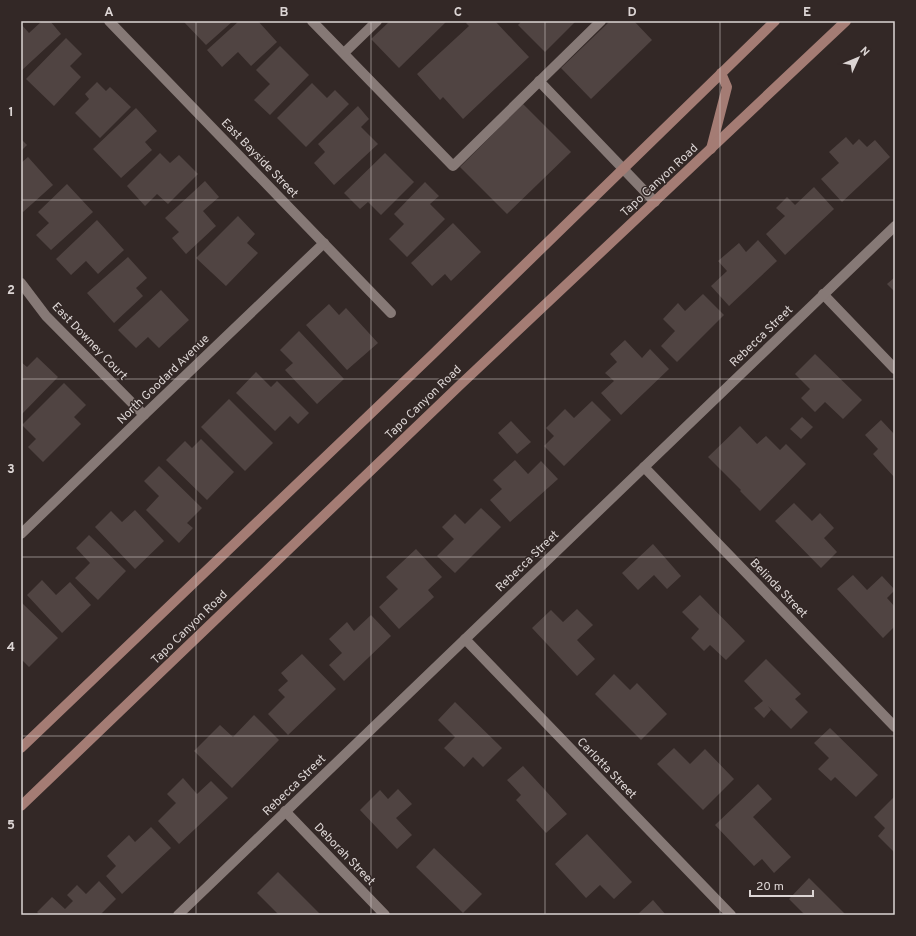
<svg xmlns="http://www.w3.org/2000/svg" width="916" height="936" font-family="Overpass,sans-serif">
<style>
.building{fill:#504442}
.lines{fill:none;stroke-linecap:round;stroke-linejoin:round}
.service{stroke:#867976;stroke-width:10}
.minor{stroke:#867976;stroke-width:10}
.secondary{stroke:#a47c74;stroke-width:10}
.grid{fill:none;stroke:#dcd5d4;stroke-width:1;stroke-opacity:0.55}
.labels{text-anchor:middle;stroke-width:3;stroke-linejoin:round;paint-order:stroke}
.street-label{font-size:12px;fill:#dcd5d4;stroke:#332826}
.neatline{fill:none;stroke:#dcd5d4;stroke-width:1.5}
.grid-label{font-size:13px;text-anchor:middle;font-weight:bold;fill:#dcd5d4}
</style>
<rect width="100%" height="100%" fill="#332826"/>
<g class="building">
<path d="M42 21H50L61 34 21 71V24L29 33Z"/>
<path d="M183 21H233L206 45Z"/>
<path d="M239 21H258L277 42 251 66 238 52 222 67 207 50Z"/>
<path d="M390 21H447L399 68 371 39Z"/>
<path d="M468 21H495L529 57 463 119 443 97 440 100 417 74 469 26 466 23Z"/>
<path d="M522 21H576L545 52 518 25Z"/>
<path d="M610 21H634L652 40 591 99 561 68Z"/>
<path d="M66 38 82 54 70 66 81 77 54 106 26 79Z"/>
<path d="M280 46 309 75 270 115 254 100 270 84 256 70Z"/>
<path d="M97 82 106 91 110 87 131 107 100 138 75 113 89 99 85 94Z"/>
<path d="M312 83 327 98 335 90 349 104 306 147 277 118Z"/>
<path d="M523 104 571 152 507 214 460 167Z"/>
<path d="M358 106 369 119 361 127 378 144 334 185 314 163 325 152 318 144Z"/>
<path d="M136 108 157 131 145 142 152 150 121 178 93 149Z"/>
<path d="M846 137 853 145 859 139 867 147 875 140 890 157 842 202 821 179 839 163 829 152Z"/>
<path d="M21 139 27 145 21 151Z"/>
<path d="M160 153 170 163 179 155 198 174 168 204 157 194 145 206 127 186Z"/>
<path d="M385 153 414 182 381 215 368 202 360 209 344 193Z"/>
<path d="M28 157 53 185 23 212 21 210V163Z"/>
<path d="M205 181 219 197 203 211 216 226 186 254 172 238 179 232 165 218Z"/>
<path d="M425 182 439 196 430 204 445 219 407 257 389 239 404 224 394 214Z"/>
<path d="M67 184 93 212 51 250 36 235 49 223 38 212Z"/>
<path d="M814 187 834 209 785 255 766 234 785 216 776 208 787 197 795 205Z"/>
<path d="M238 216 255 234 247 243 258 253 226 286 196 258Z"/>
<path d="M97 220 124 250 98 274 86 261 71 275 56 259Z"/>
<path d="M453 223 481 252 451 281 445 274 432 286 411 263Z"/>
<path d="M758 240 777 261 729 306 711 286 727 271 718 261 739 243 746 252Z"/>
<path d="M128 257 147 278 136 288 143 296 114 323 87 293Z"/>
<path d="M895 277V292L887 284Z"/>
<path d="M161 290 189 320 159 348 148 337 136 348 118 330Z"/>
<path d="M703 294 724 315 677 362 661 346 675 331 663 319 678 303 685 311Z"/>
<path d="M329 304 339 315 346 308 378 343 347 370 306 325Z"/>
<path d="M299 331 344 379 317 404 285 370 293 363 280 350Z"/>
<path d="M625 340 642 358 650 349 669 369 621 415 601 393 614 381 605 373 617 362 610 354Z"/>
<path d="M815 354 862 400 843 419 825 402 815 412 801 398 810 389 795 374Z"/>
<path d="M37 357 58 377 21 415V362L27 367Z"/>
<path d="M256 372 271 387 277 381 309 413 298 424 290 416 275 431 236 393Z"/>
<path d="M64 383 86 405 74 417 81 424 43 462 28 447 36 439 22 425Z"/>
<path d="M229 399 273 443 245 471 201 427Z"/>
<path d="M592 401 611 420 564 466 544 446 554 436 546 428 565 409 574 418Z"/>
<path d="M802 417 813 427 801 439 790 429Z"/>
<path d="M881 420 895 435V478L873 454 878 449 865 435Z"/>
<path d="M511 421 531 442 517 454 498 433Z"/>
<path d="M740 426 757 444 766 436 780 450 786 444 806 464 760 511 740 491 741 490 708 457Z"/>
<path d="M201 439 234 472 207 500 166 460 185 441 192 448Z"/>
<path d="M515 460 528 474 541 461 558 479 510 522 490 500 502 489 493 480Z"/>
<path d="M159 466 202 508 187 523 193 528 179 543 146 510 159 496 144 481Z"/>
<path d="M794 503 812 521 820 513 834 528 824 538 837 552 821 568 775 521Z"/>
<path d="M481 508 501 527 455 573 437 556 454 539 442 527 455 514 465 524Z"/>
<path d="M135 510 164 541 135 569 95 527 111 511 122 522Z"/>
<path d="M89 535 126 571 98 600 75 578 90 563 76 548Z"/>
<path d="M653 544 681 576 667 589 654 575 638 590 622 573Z"/>
<path d="M416 549 442 577 428 590 434 597 399 629 379 607 398 589 386 577Z"/>
<path d="M853 575 867 590 882 576 895 590 887 598 895 607V626L883 638 837 589Z"/>
<path d="M42 580 56 595 70 582 91 605 62 633 27 595Z"/>
<path d="M700 595 745 641 726 660 710 645 704 651 691 638 699 629 682 612Z"/>
<path d="M21 602 58 638 29 667 21 659V632L22 630 21 629Z"/>
<path d="M577 609 593 625 577 640 595 659 577 676 532 628 551 610 563 622Z"/>
<path d="M371 615 391 636 344 681 329 665 342 653 329 639 347 622 354 631Z"/>
<path d="M302 654 336 689 288 735 268 714 285 697 278 690 288 681 281 673Z"/>
<path d="M766 659 801 694 795 699 808 712 791 729 768 706 771 710 764 718 754 708 763 701 744 681Z"/>
<path d="M614 674 630 690 637 683 667 714 641 740 595 694Z"/>
<path d="M455 702 502 748 483 767 473 757 464 767 444 748 455 737 438 720Z"/>
<path d="M254 715 279 740 232 788 194 751 220 725 233 737Z"/>
<path d="M830 728 878 775 856 797 835 777 831 781 818 769 829 758 814 743Z"/>
<path d="M674 748 690 764 705 749 734 779 703 810 657 764Z"/>
<path d="M523 766 567 814 546 833 516 800 521 795 507 780Z"/>
<path d="M183 778 197 794 211 781 228 798 179 844 158 821 176 803 167 794Z"/>
<path d="M758 784 772 799 753 817 791 857 774 873 762 859 754 866 715 825Z"/>
<path d="M398 789 412 804 396 818 412 835 397 849 360 810 380 790 388 799Z"/>
<path d="M895 796V853L878 836 885 828 874 817Z"/>
<path d="M151 827 171 848 122 894 106 876 116 866 107 856 129 835 135 842Z"/>
<path d="M587 834 632 882 614 899 600 885 586 898 555 864Z"/>
<path d="M434 848 482 894 463 913 416 867Z"/>
<path d="M278 872 321 915H279L257 893Z"/>
<path d="M809 878 846 915H805L789 899Z"/>
<path d="M99 881 116 899 100 915H40L37 912 52 897 65 909 73 901 67 895 77 885 86 894Z"/>
<path d="M653 900 666 915H637Z"/>
</g>
<g class="lines">
<g class="service">
<path d="M312 21 453 166 601 21"/>
<path d="M344 53 377 21"/>
<path d="M539 81 655 202"/>
</g>
<g class="minor">
<path d="M109 21 391 313"/>
<path d="M21 283 46 316 144 415"/>
<path d="M823 294 895 369"/>
<path d="M644 467 895 727"/>
<path d="M21 534 144 415 324 243"/>
<path d="M465 639 731 915"/>
<path d="M285 811 385 915"/>
<path d="M178 915 895 226"/>
</g>
<g class="secondary">
<path d="M711 149 727 87 721 73"/>
<path d="M21 748 433 354 775 21"/>
<path d="M21 806 460 385 846 21"/>
</g>
</g>
<path class="grid" d="M196 21V915M371 21V915M545 21V915M720 21V915M21 200H895M21 379H895M21 557H895M21 736H895"/>
<g class="labels">
<g class="street-label">
<text transform="translate(260 158) rotate(46)" y="4">East Bayside Street</text>
<text transform="translate(659 180) rotate(-43)" y="4">Tapo Canyon Road</text>
<text transform="translate(761 336) rotate(-44)" y="4">Rebecca Street</text>
<text transform="translate(90 341) rotate(46)" y="4">East Downey Court</text>
<text transform="translate(163 379) rotate(-44)" y="4">North Goodard Avenue</text>
<text transform="translate(423 402) rotate(-44)" y="4">Tapo Canyon Road</text>
<text transform="translate(527 561) rotate(-44)" y="4">Rebecca Street</text>
<text transform="translate(779 588) rotate(46)" y="4">Belinda Street</text>
<text transform="translate(189 627) rotate(-44)" y="4">Tapo Canyon Road</text>
<text transform="translate(607 768) rotate(46)" y="4">Carlotta Street</text>
<text transform="translate(294 785) rotate(-44)" y="4">Rebecca Street</text>
<text transform="translate(345 854) rotate(46)" y="4">Deborah Street</text>
</g>
</g>
<rect width="916" height="936" fill="none" stroke="#332826" stroke-width="44"/>
<g transform="translate(858 58) rotate(46)" stroke="#332826" stroke-width="3" paint-order="stroke">
<path d="M0-3L7 15L0 10L-7 15Z" fill="#dcd5d4"/>
<text y="-6" font-size="11" font-weight="bold" text-anchor="middle" fill="#dcd5d4">N</text>
</g>
<path d="M750 890v6h63v-6" fill="none" stroke="#dcd5d4" stroke-width="2"/>
<text x="756" y="890" font-size="12" fill="#dcd5d4" stroke="#332826" stroke-width="3" paint-order="stroke">20 m</text>
<rect x="22" y="22" width="872" height="892" class="neatline"/>
<g class="grid-label">
<text x="109" y="16">A</text>
<text x="284" y="16">B</text>
<text x="458" y="16">C</text>
<text x="632" y="16">D</text>
<text x="807" y="16">E</text>
<text x="11" y="116">1</text>
<text x="11" y="294">2</text>
<text x="11" y="473">3</text>
<text x="11" y="651">4</text>
<text x="11" y="829">5</text>
</g>
</svg>
